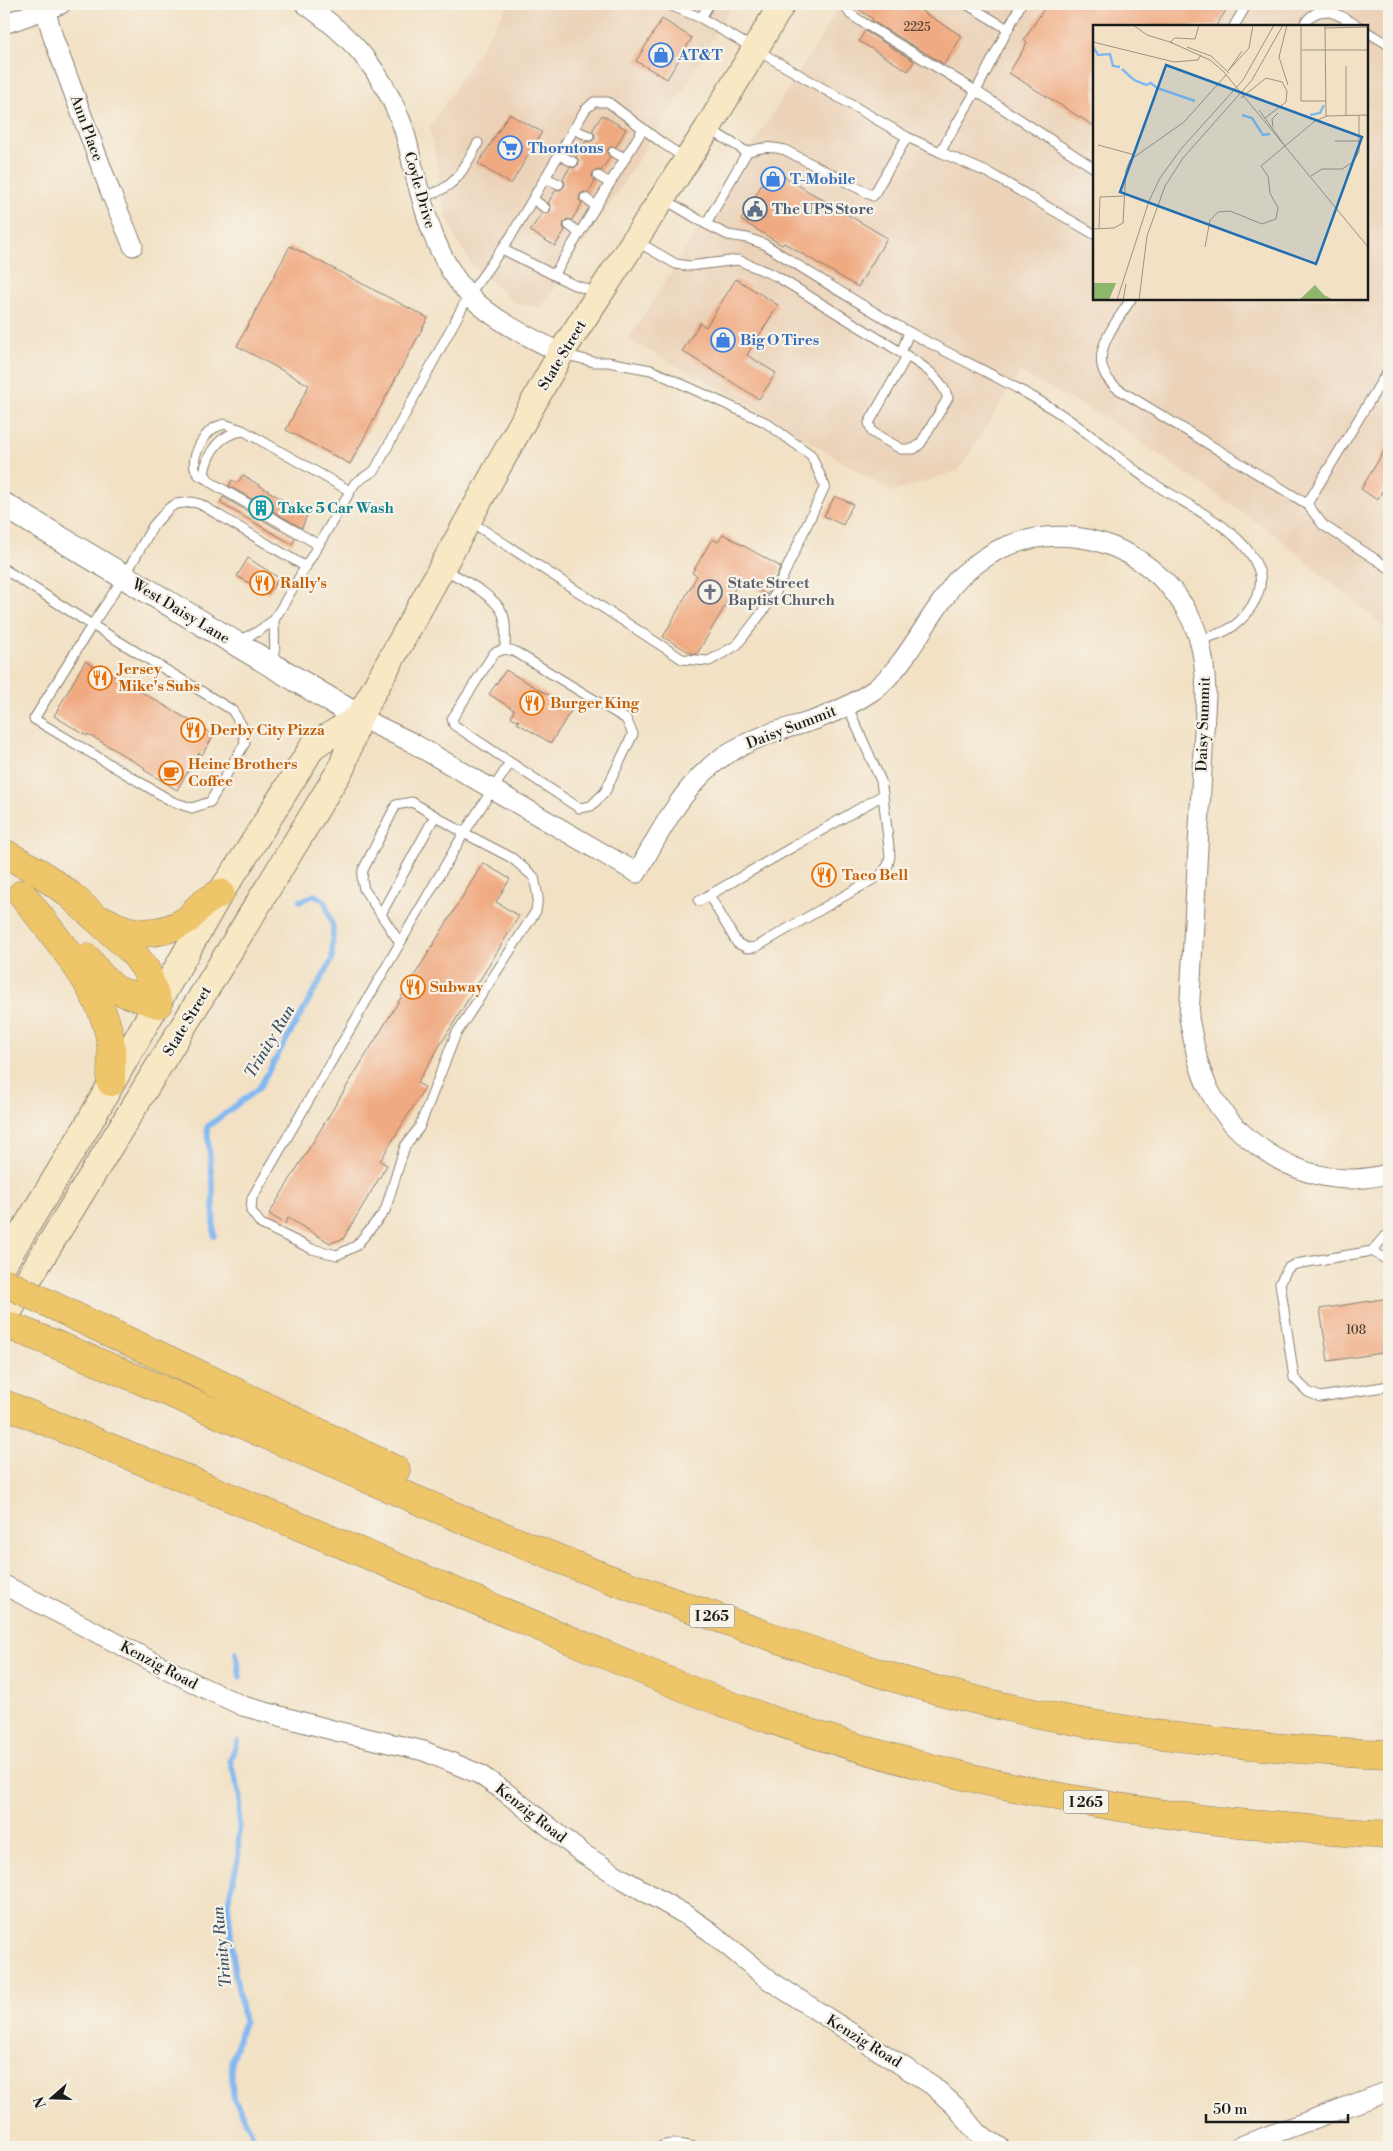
<svg xmlns="http://www.w3.org/2000/svg" width="1393" height="2151" font-family="'Libre Bodoni',serif">
<style>
.built{fill:#ebd2b8;fill-rule:evenodd}
.lines{fill:none;stroke-linecap:round;stroke-linejoin:round}
.stream{stroke:#82b8f1;stroke-width:5.5}
.building{fill:#f0aa82}
.service-casing{stroke:#877e70;stroke-width:11}
.minor-casing{stroke:#877e70;stroke-width:21}
.tertiary-casing{stroke:#877e70;stroke-width:26}
.secondary-casing{stroke:#877e70;stroke-width:28}
.motorway-casing{stroke:#877e70;stroke-width:29}
.service{stroke:#fff;stroke-width:9}
.minor{stroke:#fff;stroke-width:19}
.tertiary{stroke:#fff;stroke-width:24}
.secondary{stroke:#f8e8c3;stroke-width:26}
.motorway{stroke:#eec569;stroke-width:28}
.motorway-bridge-casing{stroke:#877e70;stroke-width:29;stroke-linecap:butt}
.motorway-bridge{stroke:#eec569;stroke-width:28}
.labels{text-anchor:middle;stroke-width:4.5;stroke-linejoin:round;paint-order:stroke}
.number-label{font-size:12px;fill:#514036}
.shield{fill:#f7f3e8;stroke:#5e5c59;stroke-width:1}
.shield-label{font-size:14px;font-weight:bold;fill:#1c1c1c}
.shop-label{font-size:15px;font-weight:bold;fill:#366cbe;stroke:#f7f3e8;text-anchor:start}
.street-label{font-size:15px;fill:#1c1c1c;stroke:#f7f3e8}
.service-label{font-size:15px;font-weight:bold;fill:#4e5e75;stroke:#f7f3e8;text-anchor:start}
.culture-label{font-size:15px;font-weight:bold;fill:#0d838f;stroke:#f7f3e8;text-anchor:start}
.food-label{font-size:15px;font-weight:bold;fill:#c56008;stroke:#f7f3e8;text-anchor:start}
.worship-label{font-size:15px;font-weight:bold;fill:#5b616d;stroke:#f7f3e8;text-anchor:start}
.water-label{font-size:16px;font-style:italic;fill:#405367;stroke:#f7f3e8}
.inset-river{fill:none;stroke:#82b8f1;stroke-width:2.5}
.inset-road{fill:none;stroke:#9c9281;stroke-width:1}
.view{fill:#1f6fb2;fill-opacity:0.15;stroke:#1f6fb2;stroke-width:2.5}
.inset-edge{fill:none;stroke:#1c1c1c;stroke-width:2.5}
</style>
<rect width="100%" height="100%" fill="#f7f3e8"/>
<filter id="ink" filterUnits="userSpaceOnUse"><feTurbulence type="fractalNoise" baseFrequency=".02" numOctaves="2"/><feDisplacementMap in="SourceGraphic" scale="10" xChannelSelector="R" yChannelSelector="G"/><feConvolveMatrix kernelMatrix="1 2 1 2 8 2 1 2 1" color-interpolation-filters="sRGB"/></filter>
<filter id="wash" filterUnits="userSpaceOnUse"><feTurbulence type="fractalNoise" baseFrequency=".0096" numOctaves="4" result="noise"/><feDisplacementMap in="SourceGraphic" scale="20" xChannelSelector="R" yChannelSelector="G"/><feGaussianBlur stdDeviation="1.12" result="paint"/><feColorMatrix in="noise" values="0 0 0 0 0 0 0 0 0 0 0 0 0 0 0 0 0 1.4 0 .05"/><feComposite in="paint" operator="in"/></filter>
<g filter="url(#wash)">
<rect width="100%" height="100%" fill="#f2e1c5"/>
<g class="built">
<path d="M509 4H733L678 98 542 308 514 303 472 265 455 237 444 207 430 127Z"/>
<path d="M840 4H1389V631L1279 538 1106 418 1020 373 959 470 892 492 746 402 628 340 817 44ZM1094 26H1367V299H1094Z"/>
</g>
<g class="lines">
<g class="stream">
<path d="M214 1236 213 1188 207 1127 259 1088 332 960 333 927 325 902 315 895 300 901"/>
<path d="M236 1653 240 1677"/>
<path d="M238 1741 230 1760 240 1795 238 1860 228 1903 234 1966 244 2022 231 2062 233 2096 252 2133V2147"/>
</g>
</g>
<g id="blocks">
<g class="building">
<path d="M851 4H910L962 36 944 64 872 21 873 19Z"/>
<path d="M1047 4H1230L1216 26H1094V126L1009 73 1027 43 1024 40Z"/>
<path d="M662 19 692 38 667 79 636 61Z"/>
<path d="M865 31 914 61 908 71 859 41Z"/>
<path d="M509 114 542 132 511 184 478 164Z"/>
<path d="M602 115 626 129 616 147 612 146 608 149 607 153 610 157 601 171 598 170 593 172 592 176 595 181 588 193 583 192 580 195 579 200 582 203 572 220 567 219 564 222 563 227 565 230 555 246 530 231 542 213 547 214 550 211 551 206 548 203 556 190H560L564 187 565 183 563 179 570 167 574 168 578 165 579 161 576 157 586 141 590 142 594 139 595 135 592 131Z"/>
<path d="M771 169 887 238 858 287 784 243 782 245 741 220Z"/>
<path d="M290 246 428 318 350 464 286 430 309 385 237 346Z"/>
<path d="M736 279 778 305 747 355 776 373 759 399 682 351 700 323 706 327Z"/>
<path d="M1389 443V480L1377 500 1361 489Z"/>
<path d="M243 475 307 515 302 528 229 486 232 480 238 483Z"/>
<path d="M835 496 853 504 843 525 824 516Z"/>
<path d="M223 497 295 539 292 544 220 503Z"/>
<path d="M723 534 781 567 767 595 740 580 697 654H693L663 637 697 576 692 573 712 539 718 542Z"/>
<path d="M248 558 279 578 268 594 237 576Z"/>
<path d="M85 661 101 671 103 669 214 735 202 755 199 753 177 790 144 770 145 768 88 734 87 736 54 716Z"/>
<path d="M506 670 572 709 551 743 517 723 519 721 511 717 514 710 489 694Z"/>
<path d="M483 863 510 879 496 902 519 916 417 1083 425 1087 380 1161 387 1165 343 1239 330 1243 288 1218 285 1224 269 1214Z"/>
<path d="M1389 1298V1352L1328 1361 1320 1309Z"/>
</g>
</g>
</g>
<g filter="url(#ink)">
<use href="#blocks" fill-opacity="0" stroke="#877e70" stroke-width="1"/>
<g class="lines">
<g class="service-casing">
<g id="service">
<path d="M667 4 701 18 907 137 940 152 976 91 1021 4"/>
<path d="M844 4 850 14 862 22 976 91 1094 168"/>
<path d="M966 4 1008 29"/>
<path d="M701 18 709 4"/>
<path d="M1234 26 1247 4"/>
<path d="M1303 26C1319 0 1338 14 1358 26"/>
<path d="M1367 32 1389 45"/>
<path d="M573 129 589 136"/>
<path d="M709 129 747 152"/>
<path d="M613 152 625 158"/>
<path d="M940 152 989 173 1094 234"/>
<path d="M559 155 573 162"/>
<path d="M598 176 610 183"/>
<path d="M545 178 559 184"/>
<path d="M421 197C455 190 462 172 478 143"/>
<path d="M585 198 596 206"/>
<path d="M533 199 545 208"/>
<path d="M664 199 706 224 747 152C761 147 770 146 785 150L873 196 907 137"/>
<path d="M706 224 728 235 747 238 764 244C812 274 860 305 909 332 958 359 1009 381 1056 411 1089 432 1118 459 1150 481 1184 505 1245 528 1259 571 1266 592 1245 621 1227 630 1218 635 1207 637 1198 641"/>
<path d="M569 225 579 233"/>
<path d="M636 241 676 264 689 266 738 260 776 276 907 356C925 367 941 378 948 398L921 443 914 449H901L872 432 869 423 907 356"/>
<path d="M502 249 572 284 597 293"/>
<path d="M554 275 643 129"/>
<path d="M1131 299C1113 328 1082 361 1118 389L1307 504 1323 525 1389 568"/>
<path d="M901 353 909 332"/>
<path d="M208 480C205 478 200 476 198 474 188 462 201 440 210 431 214 427 219 426 224 424L242 430"/>
<path d="M1307 504 1389 369"/>
<path d="M471 522 682 659 709 661 737 645 773 598 825 486 811 455 765 422 651 370 608 362H594L563 354"/>
<path d="M319 545 210 482 204 473C208 451 221 433 244 431L350 491"/>
<path d="M4 569 92 625 124 577 153 526 169 508 176 504 192 502 200 504 306 567"/>
<path d="M444 569C461 579 495 595 503 614 507 624 505 638 505 649"/>
<path d="M274 620 275 664"/>
<path d="M92 625 232 710 242 726 245 743 210 802 192 808 173 802 34 719Z"/>
<path d="M237 641 257 632 274 620 355 483 375 470 469 295 511 236 585 110 594 102H608L662 143 685 158"/>
<path d="M505 649 514 651 626 719 633 734 605 792 591 806 579 808 454 725 452 719 494 653Z"/>
<path d="M709 895 737 943 747 948 756 947 882 874 888 865 890 856 883 795"/>
<path d="M699 901 883 795 881 781 847 705"/>
<path d="M381 914 435 816"/>
<path d="M400 943 364 889 362 880 363 870 396 805 412 802 464 833 512 858 534 877 538 897 536 911 456 1034 419 1128 405 1146 385 1211 356 1246 337 1255 312 1249 261 1224 251 1211 252 1198 464 833 510 763"/>
<path d="M1372 1251 1384 1237 1389 1236"/>
<path d="M1389 1261 1372 1251 1296 1264 1288 1268 1280 1283 1294 1378 1308 1392 1320 1397 1389 1386"/>
<path d="M659 2147C671 2142 682 2144 694 2147"/>
</g>
</g>
<g class="minor-casing">
<g id="minor">
<path d="M305 4C350 36 379 66 400 119 406 133 409 148 412 163 424 209 435 258 469 295 494 321 529 337 561 353"/>
<path d="M45 9 54 40 112 196 133 246"/>
<path d="M4 24 61 4"/>
<path d="M359 717 411 742 637 873C657 837 678 795 710 767 727 751 752 740 774 732 789 727 805 724 820 718 838 711 858 701 874 690 904 667 922 627 945 597 950 589 955 580 962 575 977 563 992 551 1010 545 1080 519 1159 553 1191 619 1203 642 1205 669 1206 694L1189 1018C1194 1044 1198 1069 1210 1092 1236 1140 1292 1177 1347 1179 1361 1180 1376 1176 1389 1174"/>
<path d="M4 1585 204 1688 243 1706 336 1731 424 1751 479 1774 504 1791 582 1853 621 1878 686 1915 708 1930 769 1980 932 2085 956 2107 977 2133 1000 2147"/>
<path d="M1238 2147 1389 2091"/>
</g>
</g>
<g class="tertiary-casing">
<path id="tertiary" d="M4 505 359 717"/>
</g>
<g class="secondary-casing">
<g id="secondary">
<path d="M4 1263 86 1128 220 893 245 856 313 746 359 717"/>
<path d="M4 1319 342 767 359 717 561 353 708 128 782 4"/>
</g>
</g>
<g class="motorway-casing">
<g id="motorway">
<path d="M4 853 40 873 69 894 132 951 146 970 158 1004"/>
<path d="M22 894C54 936 107 994 111 1047 112 1059 111 1070 111 1082"/>
<path d="M106 921C131 937 162 936 187 920 192 916 195 910 200 906 206 901 213 897 220 893"/>
<path d="M87 958 100 975 116 990 158 1004"/>
<path d="M89 1323 205 1377 396 1470"/>
<path d="M4 1324C68 1348 130 1376 193 1403 321 1459 449 1515 579 1567 633 1589 689 1607 744 1627 818 1653 892 1680 968 1698 1106 1732 1247 1749 1389 1754"/>
<path d="M4 1404 203 1486 685 1688C860 1757 1040 1801 1227 1822 1258 1825 1290 1827 1321 1830 1344 1832 1367 1835 1389 1834"/>
</g>
</g>
<use href="#service" class="service"/>
<use href="#minor" class="minor"/>
<use href="#tertiary" class="tertiary"/>
<use href="#secondary" class="secondary"/>
<use href="#motorway" class="motorway"/>
<g class="motorway-bridge-casing">
<path id="motorway-bridge" d="M4 1282 89 1323"/>
</g>
<use href="#motorway-bridge" class="motorway-bridge"/>
</g>
</g>
<defs>
<g id="shop-ring" transform="scale(1.25)"><circle r="9.5" fill="#f7f3e8" stroke="#3f7fe0" stroke-width="1.5"/><path d="M-5-2.5h2.3a2.7 3.5 0 0 1 5.4 0H5L5.5 6h-11ZM-1.5-2.5h3a1.5 2.3 0 0 0-3 0Z" fill="#3f7fe0"/></g>
<g id="supermarket-ring" transform="scale(1.25)"><circle r="9.5" fill="#f7f3e8" stroke="#3f7fe0" stroke-width="1.5"/><path d="M-6-5.5h2.5l.6 2H6L4.5 2H-2.5L-4.4-4H-6ZM-1.5 3.2a1.3 1.3 0 1 0 .1 0ZM3 3.2a1.3 1.3 0 1 0 .1 0Z" fill="#3f7fe0"/></g>
<g id="civic-ring" transform="scale(1.25)"><circle r="9.5" fill="#f7f3e8" stroke="#5c6f8a" stroke-width="1.5"/><path d="M-.6-6.5H3V-4.5H.6V-3L4-1V1h2V6H-6V1h2V-1L-.6-3ZM-1.2 2.5V6h2.4V2.5Z" fill="#5c6f8a"/></g>
<g id="building-ring" transform="scale(1.25)"><circle r="9.5" fill="#f7f3e8" stroke="#0f9aa8" stroke-width="1.5"/><path d="M-4-6H4V6H1V3H-1V6H-4ZM-2.5-4.3h1.7v1.8h-1.7ZM.8-4.3h1.7v1.8H.8ZM-2.5-1h1.7V.8h-1.7ZM.8-1h1.7V.8H.8Z" fill="#0f9aa8"/></g>
<g id="restaurant-ring" transform="scale(1.25)"><circle r="9.5" fill="#f7f3e8" stroke="#e8710a" stroke-width="1.5"/><path d="M-5-6h1v4h1v-4h1v4h1v-4h1v5L-1.5 .5V6h-2V.5L-5-1ZM5-6V6H3V1.5H1.5Q1.5-4 5-6Z" fill="#e8710a"/></g>
<g id="church-ring" transform="scale(1.25)"><circle r="9.5" fill="#f7f3e8" stroke="#6b7280" stroke-width="1.5"/><path d="M-1.2-6h2.4v3.5h3.3v2.4h-3.3V6h-2.4V-.1h-3.3v-2.4h3.3Z" fill="#6b7280"/></g>
<g id="cafe-ring" transform="scale(1.25)"><circle r="9.5" fill="#f7f3e8" stroke="#e8710a" stroke-width="1.5"/><path d="M-5.5-4.5H6V0H3Q3 3.5 0 3.5H-2.5Q-5.5 3.5-5.5 0ZM3-3.2v2h1.7v-2ZM-6 4.5H4V6H-6Z" fill="#e8710a"/></g>
</defs>
<g fill-rule="evenodd">
<use href="#shop-ring" x="661" y="55"/>
<use href="#supermarket-ring" x="510" y="148"/>
<use href="#shop-ring" x="773" y="179"/>
<use href="#civic-ring" x="755" y="209"/>
<use href="#shop-ring" x="723" y="340"/>
<use href="#building-ring" x="261" y="508"/>
<use href="#restaurant-ring" x="262" y="583"/>
<use href="#church-ring" x="710" y="592"/>
<use href="#restaurant-ring" x="100" y="678"/>
<use href="#restaurant-ring" x="532" y="703"/>
<use href="#restaurant-ring" x="193" y="730"/>
<use href="#cafe-ring" x="171" y="773"/>
<use href="#restaurant-ring" x="824" y="875"/>
<use href="#restaurant-ring" x="413" y="987"/>
</g>
<g class="labels">
<g class="number-label">
<text x="917" y="31">2225</text>
<text x="1356" y="1334">108</text>
</g>
<g class="shield">
<rect x="689.5" y="1604.5" width="45" height="23" rx="4"/>
<rect x="1063.5" y="1790.5" width="45" height="23" rx="4"/>
</g>
<g class="shield-label">
<text x="712" y="1621">I 265</text>
<text x="1086" y="1807">I 265</text>
</g>
<g class="shop-label">
<text x="678" y="60">AT&amp;T</text>
<text x="528" y="153">Thorntons</text>
<text x="790" y="184">T-Mobile</text>
<text x="740" y="345">Big O Tires</text>
</g>
<g class="street-label">
<text transform="translate(87 128) rotate(70)" y="5">Ann Place</text>
<text transform="translate(420 190) rotate(74)" y="5">Coyle Drive</text>
<text transform="translate(562 355) rotate(-59)" y="5">State Street</text>
<text transform="translate(181 611) rotate(31)" y="5">West Daisy Lane</text>
<text transform="translate(1203 724) rotate(-88)" y="5">Daisy Summit</text>
<text transform="translate(791 727) rotate(-21)" y="5">Daisy Summit</text>
<text transform="translate(187 1021) rotate(-59)" y="5">State Street</text>
<text transform="translate(159 1665) rotate(28)" y="5">Kenzig Road</text>
<text transform="translate(531 1813) rotate(38)" y="5">Kenzig Road</text>
<text transform="translate(864 2041) rotate(32)" y="5">Kenzig Road</text>
</g>
<g class="service-label">
<text x="772" y="214">The UPS Store</text>
</g>
<g class="culture-label">
<text x="278" y="513">Take 5 Car Wash</text>
</g>
<g class="food-label">
<text x="280" y="588">Rally's</text>
<text x="118" y="674">Jersey<tspan x="118" dy="17">Mike's Subs</tspan></text>
<text x="550" y="708">Burger King</text>
<text x="210" y="735">Derby City Pizza</text>
<text x="188" y="769">Heine Brothers<tspan x="188" dy="17">Coffee</tspan></text>
<text x="842" y="880">Taco Bell</text>
<text x="430" y="992">Subway</text>
</g>
<g class="worship-label">
<text x="728" y="588">State Street<tspan x="728" dy="17">Baptist Church</tspan></text>
</g>
<g class="water-label">
<text transform="translate(269 1041) rotate(-59)" y="6">Trinity Run</text>
<text transform="translate(221 1947) rotate(-96)" y="6">Trinity Run</text>
</g>
</g>
<g transform="translate(1093 25)">
<rect width="275" height="275" fill="#f2e1c5"/>
<path d="M0 258H23L16 275H0ZM222 260 231 270 241 275H206Z" fill="#8eb66c"/>
<path class="inset-river" d="M0 22 5 30 17 29 20 41 27 42M29 44 41 55 53 60 58 58 64 63 102 76M149 90 159 93 170 110 177 109M217 90 227 88 231 80"/>
<path class="inset-road" d="M40 0 54 10 80 18M194 0 186 32 195 60M208 0V76H233M232 0 233 91M232 3 275 2M0 17 81 37 105 35 108 30M77 17 82 13 102 14 106 0M77 17 117 35 130 46 275 222M94 22 118 31 136 48M209 25H275M253 41V90M135 46 156 23 160 0M135 46 149 26M148 73 173 53 189 57 194 66 193 77 172 93M166 85 192 121M180 102 179 94 185 88M242 116H266M5 120 42 130M218 151 229 144H249L260 137 266 127V90M6 203 7 172 32 171M0 204 21 203 30 198 33 145 37 135 91 97 133 50M112 222 117 195 125 187 137 186 169 199 183 194 185 183 177 168 175 151 168 141 222 96 234 91 275 90M24 275 56 176 67 153 88 124 150 55 181 0M30 275 33 259M46 275 54 211 72 161 90 133 159 55 190 0"/>
<path class="view" d="M73 40 269 112 223 239 27 167Z"/>
<rect width="275" height="275" class="inset-edge"/>
</g>
<rect width="1393" height="2151" fill="none" stroke="#f7f3e8" stroke-width="20"/>
<g transform="translate(52 2098) rotate(250)" stroke="#f7f3e8" stroke-width="4" paint-order="stroke">
<path d="M0-4L9 19L0 12L-9 19Z" fill="#1c1c1c"/>
<text y="-8" font-size="14" font-weight="bold" text-anchor="middle" fill="#1c1c1c">N</text>
</g>
<path d="M1206 2114v8h142v-8" fill="none" stroke="#1c1c1c" stroke-width="2.5"/>
<text x="1213" y="2114" font-size="15" fill="#1c1c1c" stroke="#f7f3e8" stroke-width="4" paint-order="stroke">50 m</text>
</svg>
